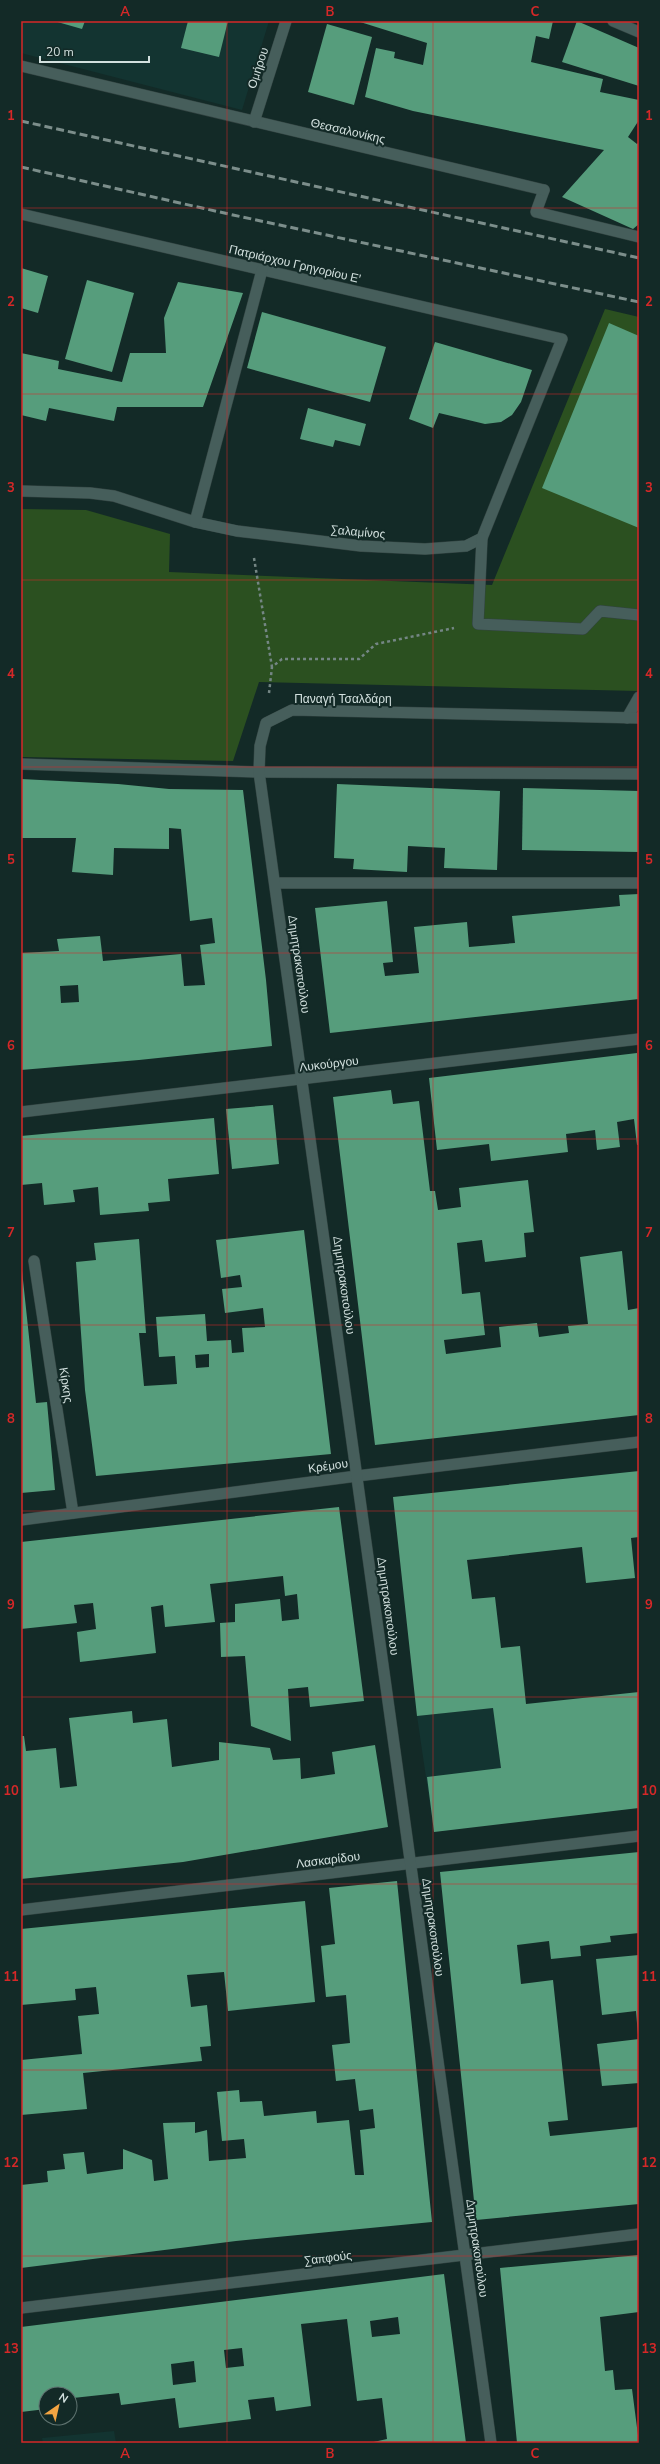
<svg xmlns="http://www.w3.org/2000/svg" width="660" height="2464" font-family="'Nunito Sans',sans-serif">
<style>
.built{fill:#133431}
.green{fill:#2b5020}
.building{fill:#569d7c;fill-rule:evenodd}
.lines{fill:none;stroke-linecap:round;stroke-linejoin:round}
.service-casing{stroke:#324341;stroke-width:12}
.pedestrian-casing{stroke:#324341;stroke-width:12}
.minor-casing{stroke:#324341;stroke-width:12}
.path{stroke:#748684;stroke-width:2.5;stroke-dasharray:3 3;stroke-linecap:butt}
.service{stroke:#465e5b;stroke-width:11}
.pedestrian{stroke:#465e5b;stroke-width:11}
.minor{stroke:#465e5b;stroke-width:11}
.rail{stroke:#7c8e8b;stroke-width:3;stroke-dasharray:8 4;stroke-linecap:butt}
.grid{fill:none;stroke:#d62828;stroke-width:1;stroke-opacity:0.55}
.labels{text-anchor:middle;stroke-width:4;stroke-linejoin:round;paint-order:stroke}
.street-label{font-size:12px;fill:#d2e0de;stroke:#132a27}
.neatline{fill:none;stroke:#d62828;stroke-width:1.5}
.grid-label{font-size:13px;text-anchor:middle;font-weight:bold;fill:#d62828}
</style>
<rect width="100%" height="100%" fill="#132a27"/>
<g class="built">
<path d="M21 21H269L242 110 21 53Z"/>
<path d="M526 1704 539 1818 434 1832 417 1716Z"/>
<path d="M114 2431 116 2443H43L42 2438Z"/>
</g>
<path class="green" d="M605 309 639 317V691L259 682 233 761 21 757V509L86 510 170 534 169 572 492 585Z"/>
<g class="building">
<path d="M54 21H85L82 29Z"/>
<path d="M188 21H228L219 57 181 48Z"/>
<path d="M357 21H553L549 39 536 36 531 62 603 79 600 92 639 100V120L628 137 637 144 639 142V224L633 229 562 197 604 150 413 111 365 97 376 48 395 52 394 58 423 65 427 43Z"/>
<path d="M577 21 639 48V86L562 62Z"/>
<path d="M327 24 372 37 354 105 308 92Z"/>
<path d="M21 268 48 276 38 313 21 308Z"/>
<path d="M87 280 134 293 112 372 65 359Z"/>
<path d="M178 282 243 293 203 407H117L114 421 49 408 46 421 21 415V353L59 361 58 369 122 382 130 353H166L164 318Z"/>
<path d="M262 312 386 347 370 402 247 368Z"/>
<path d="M609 323 639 336V528L542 488Z"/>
<path d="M435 342 532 370 521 402 512 415 501 422 485 424 439 413 433 428 409 419Z"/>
<path d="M308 408 366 424 360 446 335 440 333 447 300 439Z"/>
<path d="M21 779 118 784 169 789 243 790 266 980 272 1046 139 1060 21 1070V953L59 951 57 939 100 936 103 961 181 954 184 986 205 985 200 945 215 943 212 918 190 921 181 829 169 828V849L114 848 113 875 72 872 76 838H21ZM78 985 79 1002 61 1003 60 986Z"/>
<path d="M337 784 500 791 497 870 444 868 445 848 408 846 407 872 353 869 354 859 334 858Z"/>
<path d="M523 788 639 791V852L522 850Z"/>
<path d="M639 894V999L330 1033 315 908 387 901 393 962 383 963 385 976 419 973 414 927 467 922 469 947 515 943 512 916 620 906 619 895Z"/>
<path d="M637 1053 639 1145H637L634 1119 617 1122 620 1147 597 1150 595 1130 566 1134 568 1152 491 1161 489 1144 437 1150 429 1078Z"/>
<path d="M391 1090 393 1104 419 1101 430 1191H435L438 1210 461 1207 459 1188 528 1180 534 1232 524 1233 526 1257 485 1262 482 1240 457 1243 462 1294 480 1292 485 1335 444 1340 446 1354 501 1347 499 1327 537 1323 539 1337 569 1333 568 1326 588 1324 580 1257 622 1251 628 1310 639 1308V1415L375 1445 333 1097Z"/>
<path d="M273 1105 279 1164 232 1169 226 1109Z"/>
<path d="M214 1118 219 1174 168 1179 170 1201 148 1203 149 1211 100 1215 98 1187 73 1190 75 1202 44 1205 42 1183 21 1185V1136Z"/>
<path d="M304 1230 331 1454 96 1476 85 1390 76 1262 96 1260 94 1243 139 1239 146 1333H139L144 1386 177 1384 175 1356 159 1357 156 1317 205 1314 207 1341 231 1340 232 1353 244 1352 242 1328 265 1327 263 1308 225 1313 222 1289 242 1287 240 1275 221 1278 216 1240ZM209 1354V1367L196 1368 195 1355Z"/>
<path d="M21 1261 36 1403 47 1402 55 1490 21 1493Z"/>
<path d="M639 1471V1537L631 1538 635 1578 586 1583 582 1547 467 1560 472 1599 495 1597 501 1648 520 1646 526 1704 639 1692V1808L434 1832 427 1777 501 1768 493 1708 417 1716 393 1497Z"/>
<path d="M339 1507 364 1701 310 1707 308 1687 288 1689 291 1741 251 1726 245 1656 221 1657 220 1623 235 1622V1604L280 1599 282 1621 299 1619 297 1594 285 1596 283 1576 210 1584 215 1622 165 1627 163 1605 151 1607 156 1653 80 1662 77 1632 96 1629 93 1603 74 1605 77 1623 21 1629V1542Z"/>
<path d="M132 1711 133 1723 167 1719 172 1767 219 1760V1742L270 1748 273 1760 300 1758 301 1779 335 1774 332 1752 375 1745 388 1827 183 1862 21 1879V1736H24L26 1751 56 1748 60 1788 77 1786 69 1718Z"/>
<path d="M639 1852V1933L610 1936 611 1942 580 1946 581 1956 551 1959 549 1941 517 1945 521 1984 553 1980 568 2120 548 2122 550 2136 639 2127V2204L476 2220 440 1872Z"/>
<path d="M397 1881 432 2222 236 2241 21 2268V2185L48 2182 47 2171 65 2169 63 2154 84 2152 87 2174 123 2169V2149L152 2160 154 2181 168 2179 163 2123 195 2122V2133L207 2130 209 2161 246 2158 244 2139 222 2141 217 2092 239 2090 240 2102 262 2101 264 2116 316 2111 317 2123 349 2120 355 2175H364L360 2130 375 2128 373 2109 359 2111 355 2079 336 2081 332 2045 350 2043 346 1995 326 1997 321 1946 335 1944 329 1888Z"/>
<path d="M305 1901 315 2002 228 2011 224 1972 187 1975 191 2007 207 2005 211 2046 200 2047 202 2061 83 2073 87 2109 21 2115V2060L82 2054 78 2016 99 2014 96 1987 75 1989 76 2000 21 2005V1929Z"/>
<path d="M639 1955V2035H638L636 2011 602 2015 596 1959Z"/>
<path d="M639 2039V2083L602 2086 597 2044Z"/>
<path d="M639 2255V2312L600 2317 605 2371 613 2370 615 2390 632 2389 639 2443H517L500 2268Z"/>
<path d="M444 2274 466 2443H369L387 2439 382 2398 357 2401 347 2319 301 2324 311 2406 276 2411 274 2397 248 2400 251 2419 179 2428 175 2398 121 2405 119 2393 73 2398 74 2405 70 2406V2394H46V2409L21 2412V2327ZM398 2317 400 2334 372 2337 370 2321ZM242 2348 244 2366 226 2368 224 2350ZM194 2361 196 2382 173 2385 171 2364Z"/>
</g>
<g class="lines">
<g class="service-casing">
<path id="service" d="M275 883H639"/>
</g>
<g class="pedestrian-casing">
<g id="pedestrian">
<path d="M544 190 536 212 639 237"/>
<path d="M627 718 639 697"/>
</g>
</g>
<g class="minor-casing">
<g id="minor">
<path d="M613 21 639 32"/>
<path d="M21 66 544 190"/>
<path d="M254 122 286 21"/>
<path d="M21 214 562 339 482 538 466 546 425 549 361 546 237 531 195 522 114 496 90 493 21 491"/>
<path d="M195 522 262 270"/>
<path d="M482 538 478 624 583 629 600 611 639 615"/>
<path d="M21 764 259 772 639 774"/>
<path d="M21 1112 639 1039"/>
<path d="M34 1261 73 1513"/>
<path d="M21 1520 357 1476 639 1442"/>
<path d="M21 1910 639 1836"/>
<path d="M21 2308 639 2234"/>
<path d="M491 2443 259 772 260 746 266 723 292 710 639 718"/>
</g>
</g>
<g class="path">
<path d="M254 558 272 667"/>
<path d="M269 693 272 667 282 659H359L376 644 454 628"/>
</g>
<use href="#service" class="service"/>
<use href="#pedestrian" class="pedestrian"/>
<use href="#minor" class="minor"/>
<g class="rail">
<path d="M21 121 639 258"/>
<path d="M21 167 233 215 639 302"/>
</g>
</g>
<path class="grid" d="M227 21V2443M433 21V2443M21 208H639M21 394H639M21 580H639M21 767H639M21 953H639M21 1139H639M21 1325H639M21 1511H639M21 1697H639M21 1884H639M21 2070H639M21 2256H639"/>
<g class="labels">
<g class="street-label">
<text transform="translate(258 68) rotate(-72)" y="4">Ομήρου</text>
<text transform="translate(348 131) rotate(13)" y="4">Θεσσαλονίκης</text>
<text transform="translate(295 264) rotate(13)" y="4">Πατριάρχου Γρηγορίου Ε'</text>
<text transform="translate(358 532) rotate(5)" y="4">Σαλαμίνος</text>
<text x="343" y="703">Παναγή Τσαλδάρη</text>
<text transform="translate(299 964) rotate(82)" y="4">Δημητρακοπούλου</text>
<text transform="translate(329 1064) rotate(-7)" y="4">Λυκούργου</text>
<text transform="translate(344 1285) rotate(82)" y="4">Δημητρακοπούλου</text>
<text transform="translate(66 1385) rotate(81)" y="4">Κίρκης</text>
<text transform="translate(328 1466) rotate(-8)" y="4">Κρέμου</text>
<text transform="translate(388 1606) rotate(82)" y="4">Δημητρακοπούλου</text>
<text transform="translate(328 1860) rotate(-7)" y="4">Λασκαρίδου</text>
<text transform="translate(433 1927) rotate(82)" y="4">Δημητρακοπούλου</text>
<text transform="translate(477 2248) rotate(82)" y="4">Δημητρακοπούλου</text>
<text transform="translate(328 2258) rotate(-7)" y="4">Σαπφούς</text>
</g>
</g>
<rect width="660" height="2464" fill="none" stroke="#132a27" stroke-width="44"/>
<g transform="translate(58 2406) rotate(34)"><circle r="19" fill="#132a27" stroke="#5f7370"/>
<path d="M0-3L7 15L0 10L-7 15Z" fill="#f3a442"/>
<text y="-6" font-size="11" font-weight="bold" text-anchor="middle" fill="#d2e0de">N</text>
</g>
<path d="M40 56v6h109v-6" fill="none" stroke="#d2e0de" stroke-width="2"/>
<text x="46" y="56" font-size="12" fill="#d2e0de" stroke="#132a27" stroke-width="3" paint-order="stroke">20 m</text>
<rect x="22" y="22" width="616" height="2420" class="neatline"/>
<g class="grid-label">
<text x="125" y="16">A</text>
<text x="330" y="16">B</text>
<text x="535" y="16">C</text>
<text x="11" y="120">1</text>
<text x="649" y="120">1</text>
<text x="11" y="306">2</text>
<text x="649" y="306">2</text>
<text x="11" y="492">3</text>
<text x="649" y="492">3</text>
<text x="11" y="678">4</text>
<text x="649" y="678">4</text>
<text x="11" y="864">5</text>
<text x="649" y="864">5</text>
<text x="11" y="1050">6</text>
<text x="649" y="1050">6</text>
<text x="11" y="1237">7</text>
<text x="649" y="1237">7</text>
<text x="11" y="1423">8</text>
<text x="649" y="1423">8</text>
<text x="11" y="1609">9</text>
<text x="649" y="1609">9</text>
<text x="11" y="1795">10</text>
<text x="649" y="1795">10</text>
<text x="11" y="1981">11</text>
<text x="649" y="1981">11</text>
<text x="11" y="2167">12</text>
<text x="649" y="2167">12</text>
<text x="11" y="2353">13</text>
<text x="649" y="2353">13</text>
<text x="125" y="2458">A</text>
<text x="330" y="2458">B</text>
<text x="535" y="2458">C</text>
</g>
</svg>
